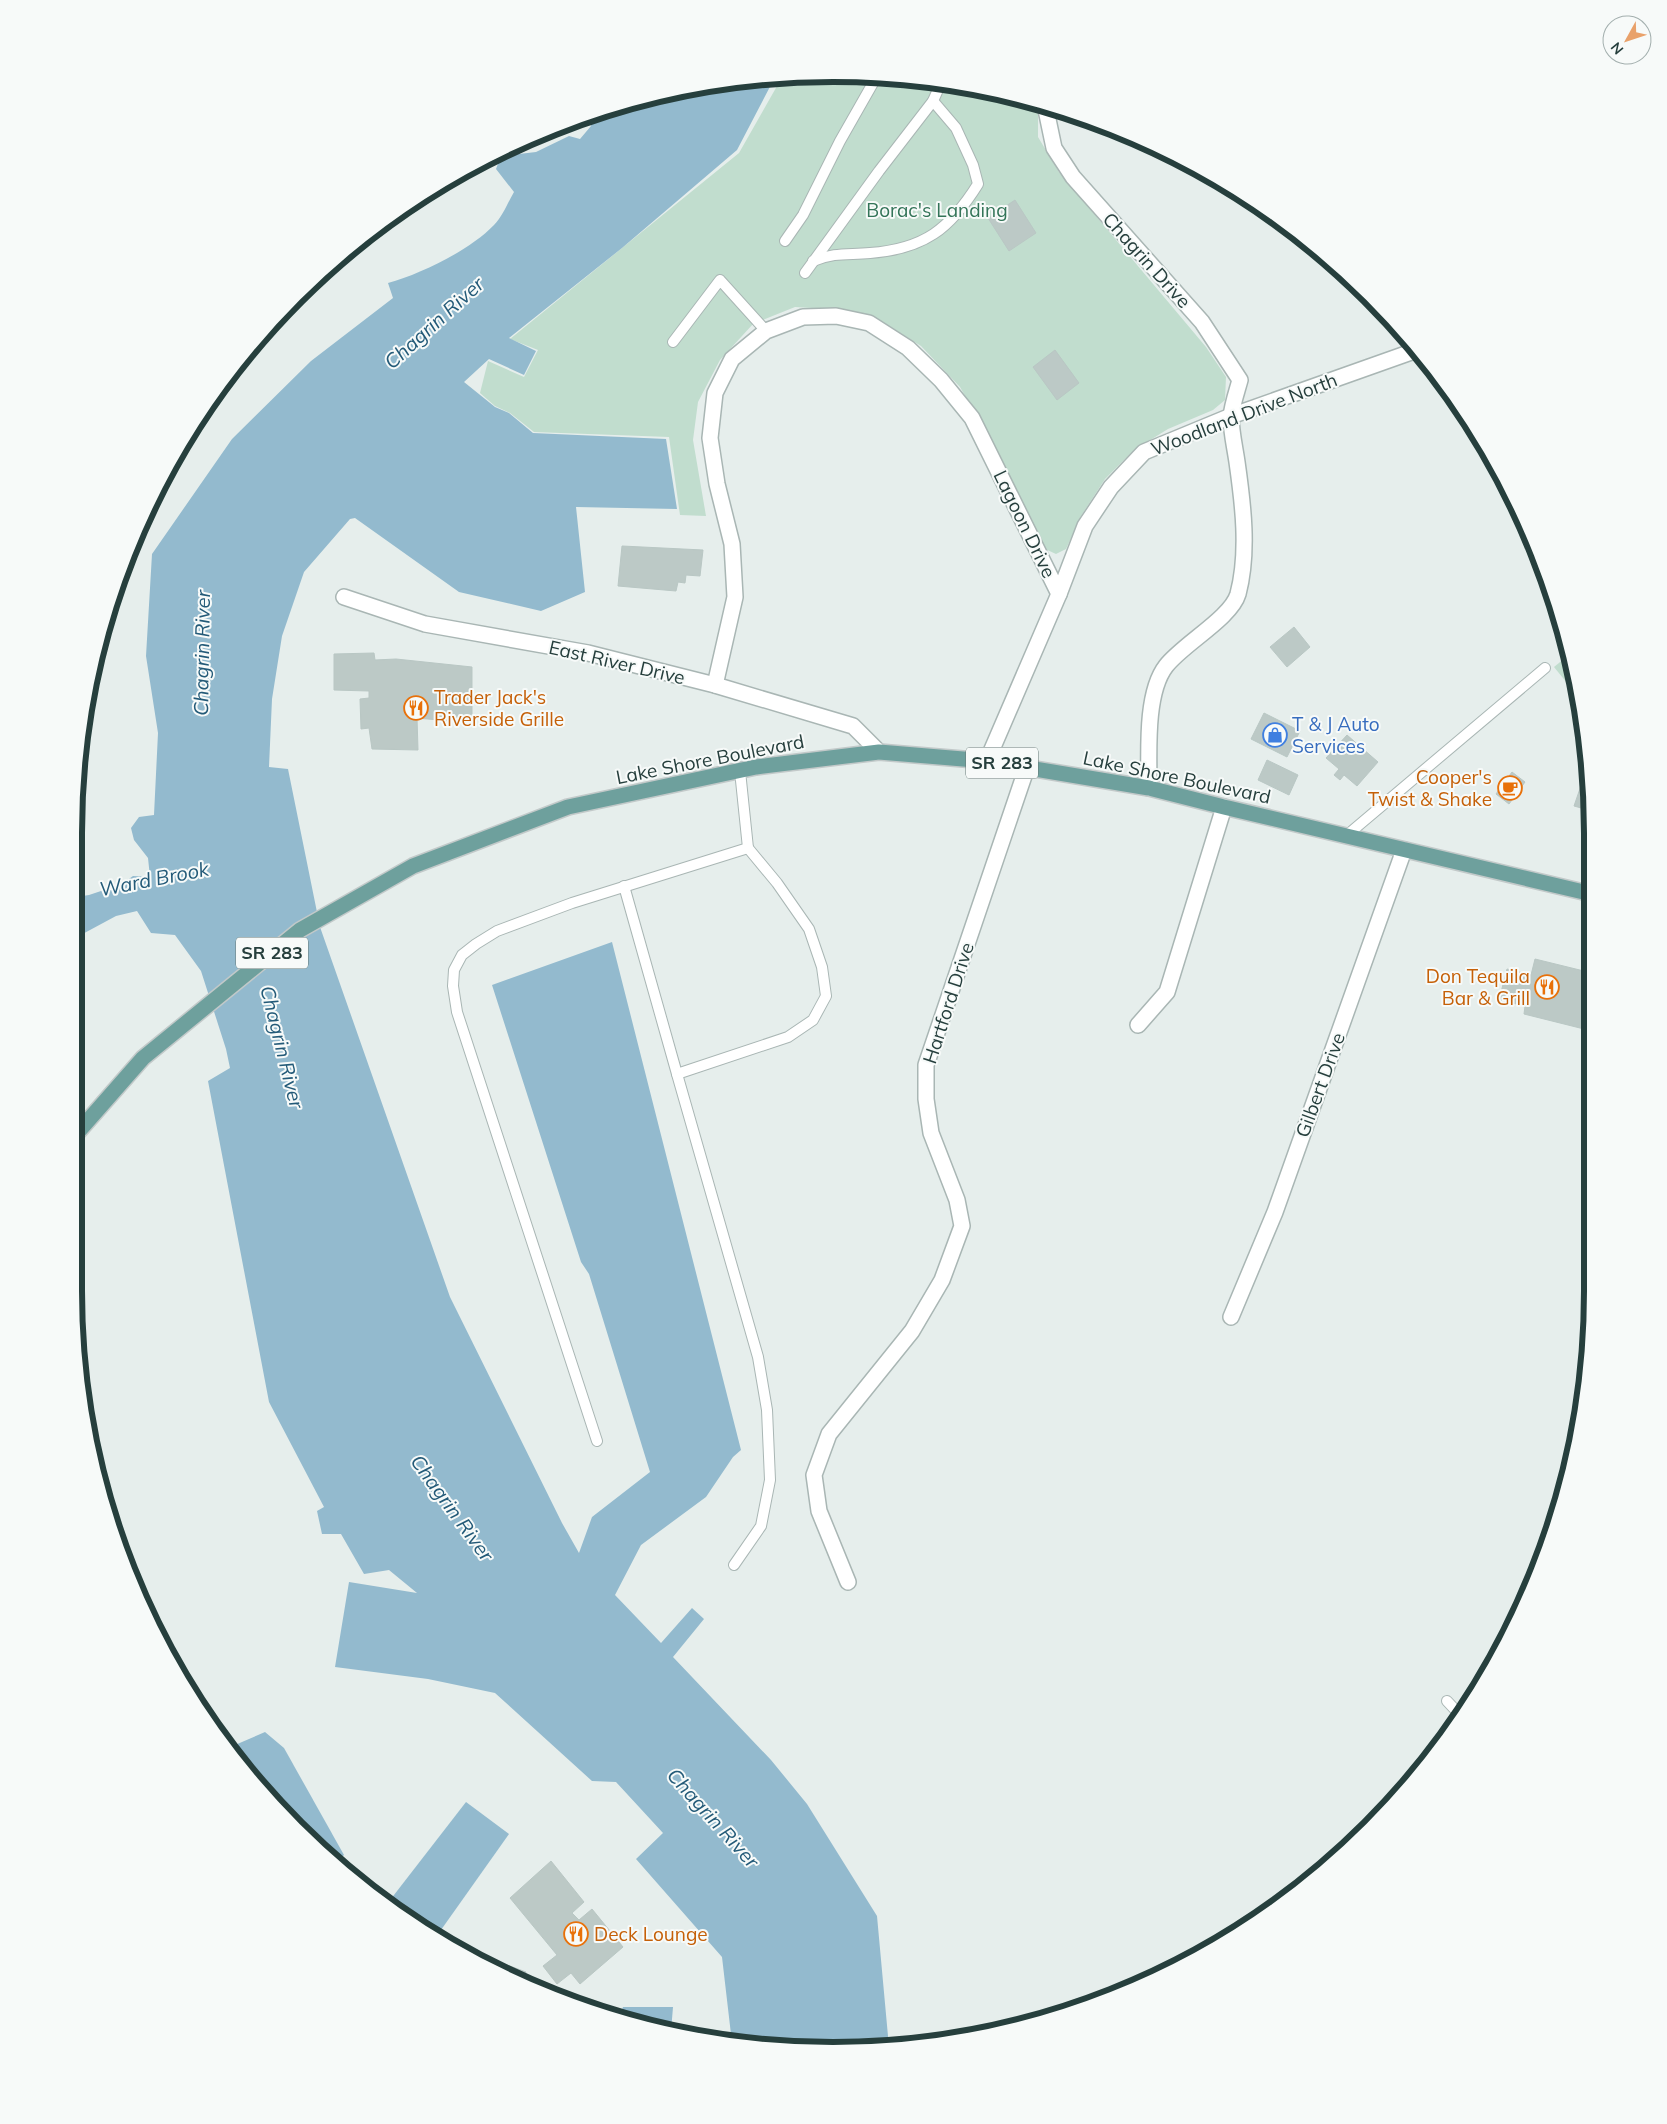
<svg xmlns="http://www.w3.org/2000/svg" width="1667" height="2124" font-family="Mulish,sans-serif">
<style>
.green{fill:#c1ddce}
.water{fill:#93bace}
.building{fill:#bcc9c6;stroke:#b9c7c4}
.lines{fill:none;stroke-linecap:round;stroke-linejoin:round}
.lane-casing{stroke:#a9b6b4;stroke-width:12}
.street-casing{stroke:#a9b6b4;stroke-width:18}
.primary-casing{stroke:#c2c9c9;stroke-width:18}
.lane{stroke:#fff;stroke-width:10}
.street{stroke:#fff;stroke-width:15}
.primary{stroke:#6ea09d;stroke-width:15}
.labels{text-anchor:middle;stroke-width:4;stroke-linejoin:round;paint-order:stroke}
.shield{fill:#f7faf9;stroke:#657775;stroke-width:1}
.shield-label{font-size:18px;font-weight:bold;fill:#263f3d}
.park-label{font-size:19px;fill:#337458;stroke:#f7faf9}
.street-label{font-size:19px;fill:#263f3d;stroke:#f7faf9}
.food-label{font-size:19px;fill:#c56008;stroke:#f7faf9;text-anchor:start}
.shop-label{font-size:19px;fill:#366cbe;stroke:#f7faf9;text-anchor:start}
.water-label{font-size:20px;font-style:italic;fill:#235a78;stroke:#f7faf9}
.rim{fill:none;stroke:#263f3d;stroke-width:6}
</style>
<rect width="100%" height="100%" fill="#e6eeec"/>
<g class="green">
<path d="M883 75 1030 100 1038 102V137L1059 172 1206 347 1226 377 1225 400 1213 410 1168 429 1134 450 1105 479 1081 516 1066 549 1056 554 1043 548 980 422 960 387 921 346 878 319 829 309 795 307 753 324 720 360 698 402 693 440 706 516 680 515 669 437 534 432 510 413 495 406 480 393 488 361 524 377 538 350 510 339 739 153 781 79Z"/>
<path d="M1570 654 1580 699 1554 667Z"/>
</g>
<g class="water">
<path d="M774 79 737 150 622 248 509 338 536 351 524 375 489 359 464 382 495 407 509 413 533 433 666 439 677 509 576 507 585 592 541 611 459 592 355 518 350 519 304 572 282 636 272 699 269 767 288 769 320 927 450 1297 562 1523 579 1553 592 1517 650 1472 589 1274 581 1262 492 985 612 942 741 1450 733 1457 706 1497 641 1545 615 1595 661 1643 692 1608 704 1619 673 1657 771 1760 807 1804 877 1916 889 2047 834 2050 732 2043 722 1957 636 1859 663 1833 616 1782 592 1781 495 1693 428 1679 335 1667 349 1582 417 1593 389 1570 364 1574 341 1534H322L317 1511 324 1507 269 1402 208 1081 230 1068 226 1049 201 971 175 935 151 933 137 911 116 916 77 937 76 897 89 895 122 884 133 876 150 877 148 858 134 840 131 828 139 817 154 815 158 733 146 656 152 554 232 439 311 361 393 298 388 283C421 274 470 250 494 225 503 216 508 202 514 192L496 169 501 156 536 152 569 136 580 139 591 126 589 114 734 80Z"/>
<path d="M265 1732 284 1748 344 1855 336 1862 296 1828 228 1748Z"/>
<path d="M466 1802 509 1834 436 1937 387 1904Z"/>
<path d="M623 2007H673L671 2031 637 2024 619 2018Z"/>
</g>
<g class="building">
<path d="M1015 200 1036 233 1009 251 988 218Z"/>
<path d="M1055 350 1079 383 1057 400 1033 367Z"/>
<path d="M622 546 703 550 700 576 686 575 685 583 678 582 676 591 618 586Z"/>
<path d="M1294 627 1310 647 1287 667 1270 647Z"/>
<path d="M374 653 375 660 396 659 472 667V723L417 718 418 750 372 749 369 728 361 729 360 699 369 698V691L334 690V654Z"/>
<path d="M1264 713 1300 731 1287 757 1251 739Z"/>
<path d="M1347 735 1378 762 1357 786 1344 775 1340 780 1334 775 1339 769 1326 758Z"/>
<path d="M1267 760 1298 775 1289 795 1258 780Z"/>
<path d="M1512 772 1525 782 1509 804 1496 794Z"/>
<path d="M1584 777 1591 779 1592 811 1574 806Z"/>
<path d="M1535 959 1592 973V1031L1524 1014 1525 1006 1499 1000 1507 969 1531 975Z"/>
<path d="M551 1861 584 1902 572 1913 579 1920 592 1909 623 1947 580 1984 571 1973 557 1984 543 1966 557 1955 510 1898Z"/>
<path d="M491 1959 526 1972 523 1982 489 1966Z"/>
</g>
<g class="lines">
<g class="lane-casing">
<g id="lane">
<path d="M785 241 803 215 840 141 877 76"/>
<path d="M813 261C836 252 847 255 870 253 924 249 950 229 978 184L973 165 956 128 933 101"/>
<path d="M805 273 879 171 933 101 940 85"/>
<path d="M673 342 720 280 766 331"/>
<path d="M1346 836 1545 668"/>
<path d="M624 886 677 1074"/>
<path d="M597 1441 457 1012 453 986 454 970 462 955 476 944 497 931 572 903 748 848 740 771"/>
<path d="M734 1565 761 1526 770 1480 767 1410 758 1357 677 1074 788 1037 813 1020 826 996 822 967 809 929 777 883 748 848"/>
<path d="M1447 1701 1462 1717"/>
</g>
</g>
<g class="street-casing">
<g id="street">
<path d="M1045 105 1054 148 1073 177 1202 322 1240 380C1237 391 1232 405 1231 417 1231 431 1235 448 1237 462 1243 504 1249 552 1238 594 1231 618 1183 644 1166 666 1145 693 1149 753 1149 788"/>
<path d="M344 597 425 624 588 653 715 685 853 726 879 752"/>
<path d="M715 685 735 597 732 544 717 484 710 438 715 393 732 359 766 331 803 317 836 316 869 323 908 348 941 380 972 418 1059 594"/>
<path d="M987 761 1059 594 1085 526 1111 487 1144 452 1231 416 1417 350"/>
<path d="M1138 1025 1167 992 1224 807"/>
<path d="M1231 1317 1275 1212 1404 850"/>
<path d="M848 1582 819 1511 814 1475 829 1434 912 1331 942 1280 962 1226 957 1200 931 1133 926 1099V1065L1027 767"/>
</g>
</g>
<g class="primary-casing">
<path id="primary" d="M78 1132 143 1058 300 930 413 866 568 807 756 767 879 752 987 761 1149 788 1224 807 1592 894"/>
</g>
<use href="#lane" class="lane"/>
<use href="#street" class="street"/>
<use href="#primary" class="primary"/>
</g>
<defs>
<g id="restaurant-ring" transform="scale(1.25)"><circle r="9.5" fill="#f7faf9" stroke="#e8710a" stroke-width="1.5"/><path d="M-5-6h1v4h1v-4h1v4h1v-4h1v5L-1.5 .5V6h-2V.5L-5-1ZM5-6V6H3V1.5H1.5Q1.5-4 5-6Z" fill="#e8710a"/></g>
<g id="shop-ring" transform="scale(1.25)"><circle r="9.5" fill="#f7faf9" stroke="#3f7fe0" stroke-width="1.5"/><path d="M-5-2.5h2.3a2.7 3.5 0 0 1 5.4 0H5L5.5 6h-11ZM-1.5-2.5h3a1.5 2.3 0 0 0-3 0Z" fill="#3f7fe0"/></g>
<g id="cafe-ring" transform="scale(1.25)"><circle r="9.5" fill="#f7faf9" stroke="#e8710a" stroke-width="1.5"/><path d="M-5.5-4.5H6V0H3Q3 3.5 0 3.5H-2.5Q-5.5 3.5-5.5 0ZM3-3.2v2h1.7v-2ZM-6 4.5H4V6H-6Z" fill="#e8710a"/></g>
</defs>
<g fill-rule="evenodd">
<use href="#restaurant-ring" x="416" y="708"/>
<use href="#shop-ring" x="1275" y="735"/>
<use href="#cafe-ring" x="1510" y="788"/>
<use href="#restaurant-ring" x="1547" y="987"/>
<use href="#restaurant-ring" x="576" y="1934"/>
</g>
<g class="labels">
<g class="shield">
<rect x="966" y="747.5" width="72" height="31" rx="4"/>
<rect x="236" y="937.5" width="72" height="31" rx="4"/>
</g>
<g class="shield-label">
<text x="1002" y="769">SR 283</text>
<text x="272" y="959">SR 283</text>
</g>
<g class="park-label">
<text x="937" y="217">Borac's Landing</text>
</g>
<g class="street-label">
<text transform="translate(1147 260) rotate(48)" y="7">Chagrin Drive</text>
<text transform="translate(1244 414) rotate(-21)" y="7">Woodland Drive North</text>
<text transform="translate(1025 524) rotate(64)" y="7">Lagoon Drive</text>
<text transform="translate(617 662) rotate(13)" y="7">East River Drive</text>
<text transform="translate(710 759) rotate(-11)" y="7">Lake Shore Boulevard</text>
<text transform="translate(1177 777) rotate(12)" y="7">Lake Shore Boulevard</text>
<text transform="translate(948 1003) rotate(-72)" y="7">Hartford Drive</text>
<text transform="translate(1320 1085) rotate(-70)" y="7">Gilbert Drive</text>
</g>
<g class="food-label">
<text x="434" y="704">Trader Jack's<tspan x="434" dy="22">Riverside Grille</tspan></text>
<text x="1492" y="784" text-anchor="end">Cooper's<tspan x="1492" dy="22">Twist &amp; Shake</tspan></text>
<text x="1530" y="983" text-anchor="end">Don Tequila<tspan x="1530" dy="22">Bar &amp; Grill</tspan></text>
<text x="594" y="1941">Deck Lounge</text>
</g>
<g class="shop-label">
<text x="1292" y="731">T &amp; J Auto<tspan x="1292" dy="22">Services</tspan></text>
</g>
<g class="water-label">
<text transform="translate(434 323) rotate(-42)" y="7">Chagrin River</text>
<text transform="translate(202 653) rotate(-89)" y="7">Chagrin River</text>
<text transform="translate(154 879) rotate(-11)" y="7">Ward Brook</text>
<text transform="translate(282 1047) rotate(76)" y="7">Chagrin River</text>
<text transform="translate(452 1508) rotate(54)" y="7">Chagrin River</text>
<text transform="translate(713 1818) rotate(48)" y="7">Chagrin River</text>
</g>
</g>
<path d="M0 0H1667V2124H0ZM833 82H833A751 751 0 0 1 1584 833V1291A751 751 0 0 1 833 2042H833A751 751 0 0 1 82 1291V833A751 751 0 0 1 833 82Z" fill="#f7faf9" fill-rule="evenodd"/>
<path class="rim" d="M833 82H833A751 751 0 0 1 1584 833V1291A751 751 0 0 1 833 2042H833A751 751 0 0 1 82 1291V833A751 751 0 0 1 833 82Z"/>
<g transform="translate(1627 40) rotate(230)"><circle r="24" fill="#f7faf9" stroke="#a3afae"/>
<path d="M0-4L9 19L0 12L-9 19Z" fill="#e9a16a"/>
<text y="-8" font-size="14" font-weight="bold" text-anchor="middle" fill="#263f3d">N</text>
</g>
</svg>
